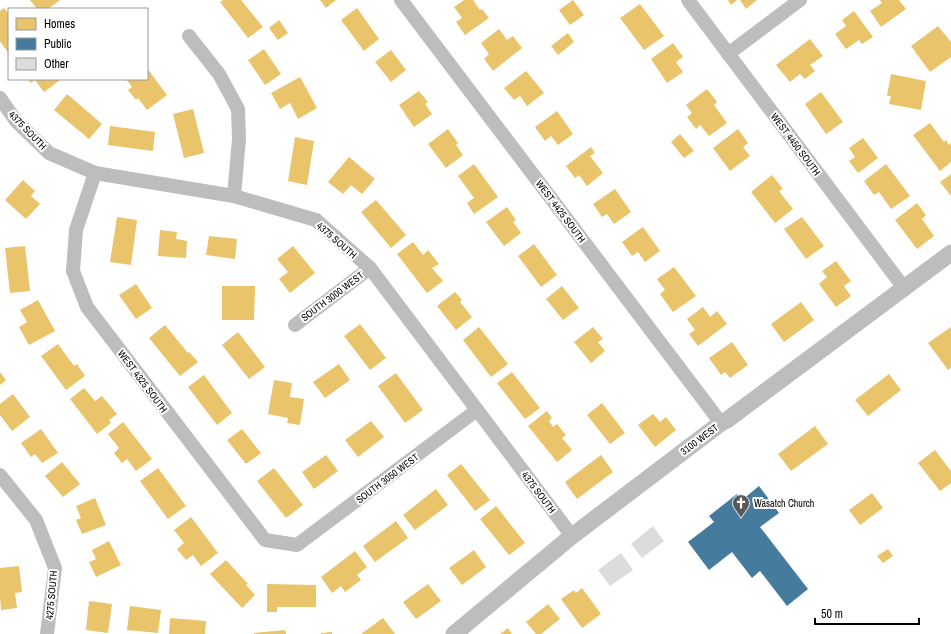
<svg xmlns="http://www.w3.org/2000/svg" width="951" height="634" font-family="'Archivo Narrow',sans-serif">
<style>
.homes{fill:#e9c46a}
.public{fill:#457b9d}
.building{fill:#dcdcdc}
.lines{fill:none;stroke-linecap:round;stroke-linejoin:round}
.minor{stroke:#bdbdbd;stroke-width:14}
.tertiary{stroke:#bdbdbd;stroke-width:17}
.labels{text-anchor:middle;stroke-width:4;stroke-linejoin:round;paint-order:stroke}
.street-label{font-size:10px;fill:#000;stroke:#fff}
.poi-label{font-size:10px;fill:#000;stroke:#fff;text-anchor:start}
</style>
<rect width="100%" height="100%" fill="#fff"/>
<g class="homes">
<path d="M30 0H60L48 9H37Z"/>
<path d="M223 0H241L263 27 248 38 220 2Z"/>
<path d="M320 0H336L326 8Z"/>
<path d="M464 0H473L480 10 482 9 489 18 465 35 456 22 462 18 454 7Z"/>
<path d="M573 0 584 15 570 25 559 10Z"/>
<path d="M728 0H737L731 5Z"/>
<path d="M740 0H757L746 9Z"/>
<path d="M880 0H899L906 9 881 27 870 11 882 3Z"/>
<path d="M640 4 664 36 644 50 620 18Z"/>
<path d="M4 8 9 14V54L0 41V11Z"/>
<path d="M357 8 379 39 364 51 341 20Z"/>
<path d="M854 11 873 37 862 44 859 40 846 49 835 34 846 26 842 20Z"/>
<path d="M279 20 288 33 278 40 269 28Z"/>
<path d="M938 26 951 42V57L930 72 911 46Z"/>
<path d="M499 29 507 40 513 36 522 48 493 71 484 59 489 54 481 43Z"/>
<path d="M568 33 574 42 558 55 551 46Z"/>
<path d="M810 39 823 56 810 65 815 71 805 79 800 74 790 82 776 65Z"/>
<path d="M673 43 683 57 676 62 683 72 667 83 651 59Z"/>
<path d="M264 49 281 74 265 85 248 60Z"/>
<path d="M391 50 406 70 391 82 375 62Z"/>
<path d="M147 68 167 95 147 110 138 98 136 100 128 90 132 87 126 79H147Z"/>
<path d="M526 71 544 93 527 106 520 96 514 100 504 88Z"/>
<path d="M891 74 926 81 921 110 889 104 891 96H887Z"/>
<path d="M300 77 317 108 298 119 290 103 280 109 271 93Z"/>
<path d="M28 79H59L60 80 44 92 35 80 31 83Z"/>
<path d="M707 89 717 102 714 105 727 123 709 136 700 125 696 129 687 117 692 113 686 105Z"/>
<path d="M419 91 428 102 425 104 432 114 414 127 399 105Z"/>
<path d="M821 92 843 122 826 134 805 104Z"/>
<path d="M67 94 102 124 89 139 54 110Z"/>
<path d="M193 109 204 153 184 158 173 114Z"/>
<path d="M557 111 573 134 558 145 551 136 545 141 535 127Z"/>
<path d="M930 123 944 142 946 140 949 145 951 143V162L940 171 913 135Z"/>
<path d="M110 126 155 132 153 151 108 145Z"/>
<path d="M448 129 458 143 456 145 463 155 446 168 428 144Z"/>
<path d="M738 129 748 143 743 147 750 156 730 171 713 148Z"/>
<path d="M680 134 694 151 684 158 671 142Z"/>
<path d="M295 137 314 141 307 185 288 181Z"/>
<path d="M863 138 878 158 858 173 849 161 855 157 849 148Z"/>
<path d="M591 147 595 153 590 156 603 173 587 186 579 175 575 178 566 166Z"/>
<path d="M349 157 375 179 362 194 351 185 343 194 328 182Z"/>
<path d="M474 164 498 197 474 214 467 203 474 198 458 176Z"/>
<path d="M886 164 910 196 891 209 879 192 874 195 864 181Z"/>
<path d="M951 174V196L940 182Z"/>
<path d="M772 175 783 189 779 191 793 209 775 223 751 192Z"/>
<path d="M23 180 35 191 31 196 40 204 26 219 5 200Z"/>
<path d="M615 189 631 212 614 224 607 214 602 217 593 204Z"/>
<path d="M376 200 406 235 391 248 361 212Z"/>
<path d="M917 203 926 215 922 219 934 236 917 249 895 220Z"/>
<path d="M507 207 516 220 513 222 521 233 504 246 486 222Z"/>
<path d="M117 217 137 220 131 265 110 262Z"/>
<path d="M802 217 824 246 806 259 784 229Z"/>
<path d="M643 227 660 251 645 262 638 252 632 256 622 242Z"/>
<path d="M160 230 177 232 176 239 187 241 186 258 158 256Z"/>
<path d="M209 236 237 239 235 259 206 255Z"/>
<path d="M413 242 423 255 428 250 439 264 432 268 443 281 427 293 397 254Z"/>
<path d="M534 244 557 275 541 287 518 256Z"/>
<path d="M25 246 30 291 10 293 5 248Z"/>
<path d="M293 246 315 273 290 293 279 279 288 272 277 259Z"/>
<path d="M836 261 851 281 844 286 851 296 836 307 819 284 827 277 822 271Z"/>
<path d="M674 267 696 296 673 312 660 294 665 290 657 279Z"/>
<path d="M136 284 152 308 136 319 119 295Z"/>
<path d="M222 286H255L254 320H222Z"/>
<path d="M562 286 579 308 563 320 546 299Z"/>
<path d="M455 292 462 300 460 302 472 317 456 330 437 306Z"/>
<path d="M38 300 55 331 29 345 19 327 27 322 20 310Z"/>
<path d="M801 302 814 320 784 342 771 324Z"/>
<path d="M703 307 710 317 717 311 727 324 698 346 689 334 695 330 687 319Z"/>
<path d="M360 324 386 358 370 370 344 336Z"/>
<path d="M165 325 188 353 189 352 198 362 180 376 149 338Z"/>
<path d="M479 327 508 364 491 377 463 340Z"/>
<path d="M593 327 603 339 598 342 605 351 591 363 574 342Z"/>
<path d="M951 327V368L948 370 928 343Z"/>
<path d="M238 332 265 367 249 379 222 345Z"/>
<path d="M732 342 748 365 730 378 725 372 721 375 709 358Z"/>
<path d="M58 344 74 366 77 364 85 376 66 390 41 356Z"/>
<path d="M339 364 350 380 325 398 313 382Z"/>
<path d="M0 372 6 380 0 385Z"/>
<path d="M512 372 540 408 525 419 497 383Z"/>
<path d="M396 373 423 410 405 423 378 386Z"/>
<path d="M889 374 901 390 868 416 855 400Z"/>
<path d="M204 375 232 413 217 425 188 387Z"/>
<path d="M274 380 292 383 290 397 304 399 300 425 287 423 288 418 268 414Z"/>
<path d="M84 388 95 401 102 396 117 414 109 420 111 423 97 434 70 399Z"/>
<path d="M13 394 30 417 12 431 0 415V404Z"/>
<path d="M602 403 625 433 610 444 587 415Z"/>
<path d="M547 411 552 418 549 421 553 427 557 424 566 435 562 438 572 450 557 462 528 426Z"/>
<path d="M653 414 660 422 666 417 676 430 655 447 638 425Z"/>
<path d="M371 421 384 437 358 457 345 440Z"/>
<path d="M123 422 152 459 136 471 127 459 122 463 114 453 119 448 108 434Z"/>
<path d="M815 426 828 444 791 471 778 454Z"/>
<path d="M41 429 58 453 42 463 35 454 31 457 21 443Z"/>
<path d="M242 429 261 453 246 464 227 440Z"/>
<path d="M935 450 951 471V483L940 491 918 463Z"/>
<path d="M326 455 338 471 314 489 302 472Z"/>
<path d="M601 455 613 472 577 499 565 482Z"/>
<path d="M62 462 80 484 63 497 45 476Z"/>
<path d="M461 464 490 500 475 511 447 475Z"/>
<path d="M158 468 186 506 168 519 140 481Z"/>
<path d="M274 468 303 505 286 518 257 481Z"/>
<path d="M436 489 448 505 415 530 403 515Z"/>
<path d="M872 493 883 508 860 525 849 510Z"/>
<path d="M95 498 106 525 82 534 76 520 81 518 76 506Z"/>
<path d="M496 506 525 543 509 555 480 519Z"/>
<path d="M191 517 218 553 201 566 193 555 186 560 177 549 184 543 174 530Z"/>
<path d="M396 521 408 538 375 562 363 546Z"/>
<path d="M109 541 121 565 96 577 89 562 96 559 92 550Z"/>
<path d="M888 549 893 556 883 563 877 556Z"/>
<path d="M474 550 486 567 462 585 449 568Z"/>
<path d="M355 551 367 567 357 575 361 580 345 592 341 586 332 593 321 577Z"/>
<path d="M226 560 248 584 246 585 255 595 242 608 210 574Z"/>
<path d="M19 566 22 592 15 593 17 608 1 610 0 596V568Z"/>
<path d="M267 584 316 585V607H277V612H267Z"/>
<path d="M428 584 441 601 416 619 403 602Z"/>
<path d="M582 588 601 614 582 628 561 599 574 590 576 593Z"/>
<path d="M89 601 112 604 108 633 86 630Z"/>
<path d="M548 604 560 619 541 634H536L526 622Z"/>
<path d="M130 606 161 610 158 633 127 630Z"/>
<path d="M170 618 206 621 205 634H169Z"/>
<path d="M383 618 395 634H361Z"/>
<path d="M508 628 512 634H500Z"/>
<path d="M285 630 286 634H254V633Z"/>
<path d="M332 632V634H321V633Z"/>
</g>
<path class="public" d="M759 486 779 513 760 527 808 589 787 606 760 571 752 578 732 552 709 570 688 542 714 522 709 516 737 494 742 500Z"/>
<g class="building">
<path d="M653 526 664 541 642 558 631 544Z"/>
<path d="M621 553 633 570 610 586 598 570Z"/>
</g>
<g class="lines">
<g class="minor">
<path d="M401 0 721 423"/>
<path d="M688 0 904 288"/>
<path d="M189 36 219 74 238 109 239 139 234 196"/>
<path d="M728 54 800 0"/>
<path d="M0 98 16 121 49 153 95 173 234 196 316 220 370 268 572 536"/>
<path d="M95 173 76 230 73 271 87 307 265 540 297 545 477 410"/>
<path d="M295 325 370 268"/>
<path d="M0 475 36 520 55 568 47 634"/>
</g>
<path class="tertiary" d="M454 634 572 536 721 423 727 420 951 253"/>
</g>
<defs>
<g id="church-pin" transform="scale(0.9)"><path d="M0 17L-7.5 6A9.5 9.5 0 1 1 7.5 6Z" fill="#595959" stroke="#fff"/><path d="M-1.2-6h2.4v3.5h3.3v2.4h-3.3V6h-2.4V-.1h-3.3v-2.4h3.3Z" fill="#fff"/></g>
</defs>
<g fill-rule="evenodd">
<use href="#church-pin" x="741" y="503"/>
</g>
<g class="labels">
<g class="street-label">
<text transform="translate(28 130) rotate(46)" y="4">4375 SOUTH</text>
<text transform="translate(796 144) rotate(53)" y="4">WEST 4450 SOUTH</text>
<text transform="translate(561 211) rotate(53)" y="4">WEST 4425 SOUTH</text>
<text transform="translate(337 240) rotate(41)" y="4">4375 SOUTH</text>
<text transform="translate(332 296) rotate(-37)" y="4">SOUTH 3000 WEST</text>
<text transform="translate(143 381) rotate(53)" y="4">WEST 4325 SOUTH</text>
<text transform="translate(699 439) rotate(-37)" y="4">3100 WEST</text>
<text transform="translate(387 478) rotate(-37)" y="4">SOUTH 3050 WEST</text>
<text transform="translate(539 492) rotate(53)" y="4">4375 SOUTH</text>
<text transform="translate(51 595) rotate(-85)" y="4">4275 SOUTH</text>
</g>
<g class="poi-label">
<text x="754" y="507">Wasatch Church</text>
</g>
</g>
<rect x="8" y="8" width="140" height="72" fill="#ffffff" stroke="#999999"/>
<rect x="16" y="18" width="20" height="12" fill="#e9c46a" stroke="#999999"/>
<text x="44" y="28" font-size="12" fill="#000000">Homes</text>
<rect x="16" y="38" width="20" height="12" fill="#457b9d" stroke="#999999"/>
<text x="44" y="48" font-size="12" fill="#000000">Public</text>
<rect x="16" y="58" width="20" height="12" fill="#dcdcdc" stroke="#999999"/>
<text x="44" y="68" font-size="12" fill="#000000">Other</text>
<path d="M815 618v6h104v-6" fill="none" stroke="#000000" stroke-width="2"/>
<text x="821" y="618" font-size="12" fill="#000000" stroke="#ffffff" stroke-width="3" paint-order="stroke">50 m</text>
</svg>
